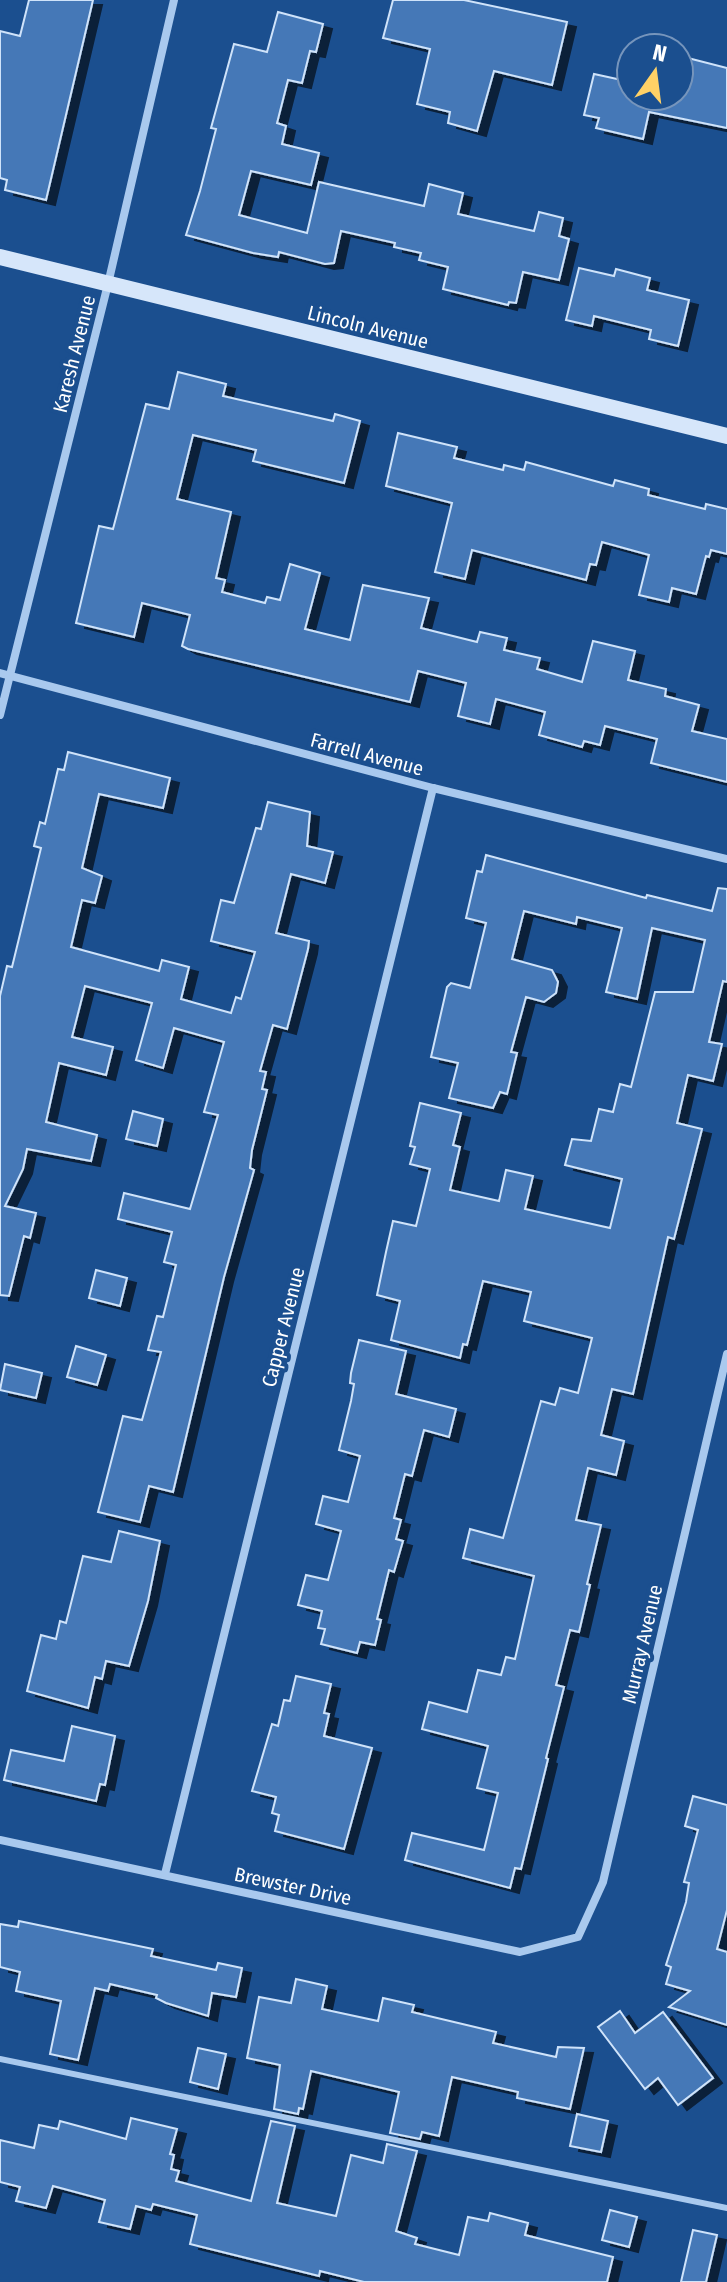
<svg xmlns="http://www.w3.org/2000/svg" width="727" height="2282" font-family="'Fira Sans Condensed',sans-serif">
<style>
.building{fill:#4478b7;stroke:#cfe3fa;stroke-width:2;filter:url(#shadow)}
.lines{fill:none;stroke-linecap:round;stroke-linejoin:round}
.lane{stroke:#a9c9ee;stroke-width:6}
.street{stroke:#a9c9ee;stroke-width:8}
.secondary{stroke:#d6e6fa;stroke-width:16}
.labels{text-anchor:middle;stroke-width:8;stroke-linejoin:round;paint-order:stroke}
.street-label{font-size:20px;fill:#fff;stroke:#1b4f8f}
</style>
<defs>
<filter id="shadow"><feDropShadow dx="9" dy="5" stdDeviation="0" flood-color="#0009"/></filter>
</defs>
<rect width="100%" height="100%" fill="#1b4f8f"/>
<g class="building">
<path d="M29 0H93L46 200 5 190 7 180 0 178V31L20 36Z"/>
<path d="M393 0H464L567 22 552 85 494 71 477 131 448 123 450 112 417 104 430 49 383 38Z"/>
<path d="M278 12 323 24 316 52 310 51 302 83 288 80 277 123 286 126 282 144 319 153 311 185 251 171 239 215 307 233 319 182 424 206 429 184 463 193 458 214 534 231 539 212 563 218 559 236 569 239 559 280 523 272 516 303 509 302 508 305 443 289 448 267 419 260 421 253 394 247 395 243 341 231 334 263 325 264 279 252 278 257 253 253 186 235 200 191 216 129 211 128 234 44 267 52Z"/>
<path d="M684 57 727 68V128L649 112 643 139 596 128 599 118 584 115 594 74 631 82V96H679Z"/>
<path d="M579 268 614 276 616 269 650 278 647 290 689 300 678 346 649 339 651 330 594 316 592 326 566 320Z"/>
<path d="M178 372 226 384 223 396 333 421 335 414 360 421 344 483 253 461 256 450 193 435 177 499 231 512 216 578 225 580 222 592 265 603 267 597 280 600 290 564 320 573 305 629 350 640 363 585 429 598 421 628 477 642 480 632 507 638 504 650 540 658 537 669 582 682 593 641 635 651 628 680 666 689 665 696 699 705 692 731 727 739V782L651 763 657 739 605 726 600 745 584 741 582 747 539 735 545 712 496 699 490 724 458 716 466 683 418 671 410 702 188 649 182 646 190 615 142 603 134 637 76 623 99 526 113 529 146 404 169 409Z"/>
<path d="M398 433 457 447 454 458 503 470 504 465 524 470 526 462 613 486 615 480 649 489 648 495 705 509 706 504 727 509V554L711 550 709 557 706 556 696 594 672 588 669 602 639 595 649 555 602 542 596 565 590 564 586 580 472 550 465 579 435 572 452 503 386 486Z"/>
<path d="M68 752 170 778 163 808 99 794 82 868 102 876 95 903 82 900 71 947 159 971 162 960 189 967 181 999 231 1013 236 997 241 999 255 952 211 941 221 900 234 903 256 828 261 829 268 802 310 812 307 846 333 852 325 883 291 874 276 933 309 941 308 949 287 1029 273 1025 260 1071 266 1072 262 1089 267 1090 252 1150 250 1168 254 1170 224 1277 173 1492 149 1486 140 1522 98 1512 123 1416 142 1420 161 1352 148 1350 157 1316 163 1317 176 1265 164 1262 172 1232 118 1219 124 1193 190 1209 218 1115 204 1112 224 1042 174 1028 163 1068 136 1060 152 1003 85 986 72 1037 113 1047 106 1075 59 1063 46 1122 97 1135 91 1161 27 1149 23 1169 5 1206 36 1213 30 1238 24 1236 9 1296 0 1295V996L7 966 12 967 41 848 34 846 40 822 45 824 58 769 64 770Z"/>
<path d="M486 855 646 898 647 895 712 911 718 888 727 889V982L723 981 709 1042 722 1044 713 1081 688 1075 677 1123 702 1129 674 1239 668 1237 633 1394 612 1389 601 1435 624 1441 616 1475 588 1468 576 1520 601 1525 587 1584 590 1585 579 1632 570 1630 556 1685 564 1687 546 1758 548 1759 521 1869 515 1868 510 1888 405 1860 412 1833 484 1850 498 1793 477 1788 488 1746 422 1729 429 1702 467 1712 478 1670 501 1675 506 1657 515 1659 534 1576 463 1558 470 1529 503 1538 541 1401 555 1405 560 1388 578 1393 592 1338 524 1321 531 1292 483 1281 467 1345 463 1344 460 1358 391 1340 400 1301 377 1295 386 1252 393 1221 416 1226 430 1169 410 1164 415 1147 410 1146 420 1103 461 1113 453 1145 460 1147 450 1190 499 1201 506 1170 533 1176 525 1209 610 1228 622 1179 565 1165 572 1139 591 1141 599 1109 613 1112 620 1084 631 1087 655 992H693L705 940 652 928 637 999 606 992 622 928 577 917 576 924 524 911 512 959 552 970 558 982 556 993 544 1002 526 997 511 1052 517 1053 507 1094 500 1092 493 1108 449 1098 458 1063 431 1057 447 987 451 983 470 988 486 923 466 918 477 871 482 872Z"/>
<path d="M133 1111 163 1119 157 1146 126 1139Z"/>
<path d="M96 1270 127 1278 120 1306 89 1298Z"/>
<path d="M359 1340 406 1351 396 1394 456 1409 449 1437 424 1430 412 1476 405 1474 394 1518 401 1520 396 1539 403 1541 394 1572 389 1570 377 1619 381 1620 375 1645 360 1642 357 1653 321 1644 325 1629 318 1628 322 1611 298 1605 306 1575 328 1580 341 1531 316 1524 323 1496 348 1502 360 1456 339 1450 351 1401 354 1384 350 1383 351 1373Z"/>
<path d="M76 1346 106 1355 97 1385 67 1377Z"/>
<path d="M5 1364 42 1373 36 1398 0 1390Z"/>
<path d="M119 1531 160 1541 148 1601 129 1666 106 1661 102 1679 95 1677 88 1708 27 1691 41 1635 56 1639 60 1621 66 1623 83 1556 111 1562Z"/>
<path d="M296 1676 331 1684 324 1713 329 1714 324 1736 372 1748 344 1849 275 1831 279 1815 272 1813 276 1797 252 1791 272 1724 278 1726 284 1700 290 1701Z"/>
<path d="M72 1726 115 1736 105 1785 100 1784 96 1801 4 1780 11 1750 64 1761Z"/>
<path d="M693 1796 727 1805V1910L717 1949 727 1952V2025L669 2007 690 1991 666 1984 671 1967 666 1965 686 1902 689 1883 684 1882 698 1830 685 1826Z"/>
<path d="M19 1921 153 1949 151 1956 216 1970 218 1963 242 1968 236 1997 212 1993 208 2016 166 2003 156 1998 157 1995 110 1984 108 1991 95 1988 78 2060 50 2054 61 2001 16 1991 20 1972 0 1967V1924L18 1927Z"/>
<path d="M296 1979 327 1986 322 2009 378 2021 383 1998 414 2005 412 2012 496 2032 493 2043 556 2057 558 2047 584 2048 570 2109 517 2098 518 2092 452 2077 439 2136 422 2132 420 2139 390 2133 399 2092 311 2071 303 2109 299 2108 298 2114 274 2109 280 2065 247 2058 259 1997 291 2003Z"/>
<path d="M620 2011 635 2033 663 2012 713 2078 678 2105 658 2078 645 2089 598 2027Z"/>
<path d="M198 2048 226 2054 218 2089 190 2082Z"/>
<path d="M577 2114 608 2121 601 2152 570 2146Z"/>
<path d="M131 2118 177 2129 170 2154 174 2155 171 2169 179 2171 176 2181 251 2201 271 2121 295 2126 277 2203 336 2216 351 2155 383 2163 387 2144 417 2151 396 2231 417 2238 415 2244 459 2255 468 2217 488 2221 490 2213 528 2223 525 2235 613 2257 607 2282H364L320 2271 319 2276 190 2244 197 2215 153 2204 151 2210 136 2206 130 2229 99 2222 105 2200 53 2186 46 2208 16 2201 20 2187 0 2182V2140L34 2148 39 2125 58 2129 60 2121 126 2139Z"/>
<path d="M610 2210 637 2217 629 2247 602 2240Z"/>
<path d="M693 2230 717 2235 706 2282H681Z"/>
</g>
<g class="lines">
<path class="lane" d="M0 2059 727 2208"/>
<g class="street">
<path d="M0 673 433 788 727 859"/>
<path d="M0 715 108 284 174 0"/>
<path d="M0 1840 520 1952 578 1937 603 1882 727 1354"/>
<path d="M165 1874 433 788"/>
</g>
<path class="secondary" d="M0 257 727 436"/>
</g>
<g class="labels">
<g class="street-label">
<text transform="translate(368 327) rotate(14)" y="7">Lincoln Avenue</text>
<text transform="translate(74 354) rotate(-76)" y="7">Karesh Avenue</text>
<text transform="translate(367 754) rotate(15)" y="7">Farrell Avenue</text>
<text transform="translate(283 1327) rotate(-76)" y="7">Capper Avenue</text>
<text transform="translate(642 1644) rotate(-77)" y="7">Murray Avenue</text>
<text transform="translate(293 1886) rotate(12)" y="7">Brewster Drive</text>
</g>
</g>
<g transform="translate(655 72) rotate(14)"><circle r="38" fill="#1b4f8f" stroke="#7695bc" stroke-width="2"/>
<path d="M0-6L14 30L0 20L-14 30Z" fill="#ffd166"/>
<text y="-12" font-size="22" font-weight="bold" text-anchor="middle" fill="#ffffff">N</text>
</g>
</svg>
